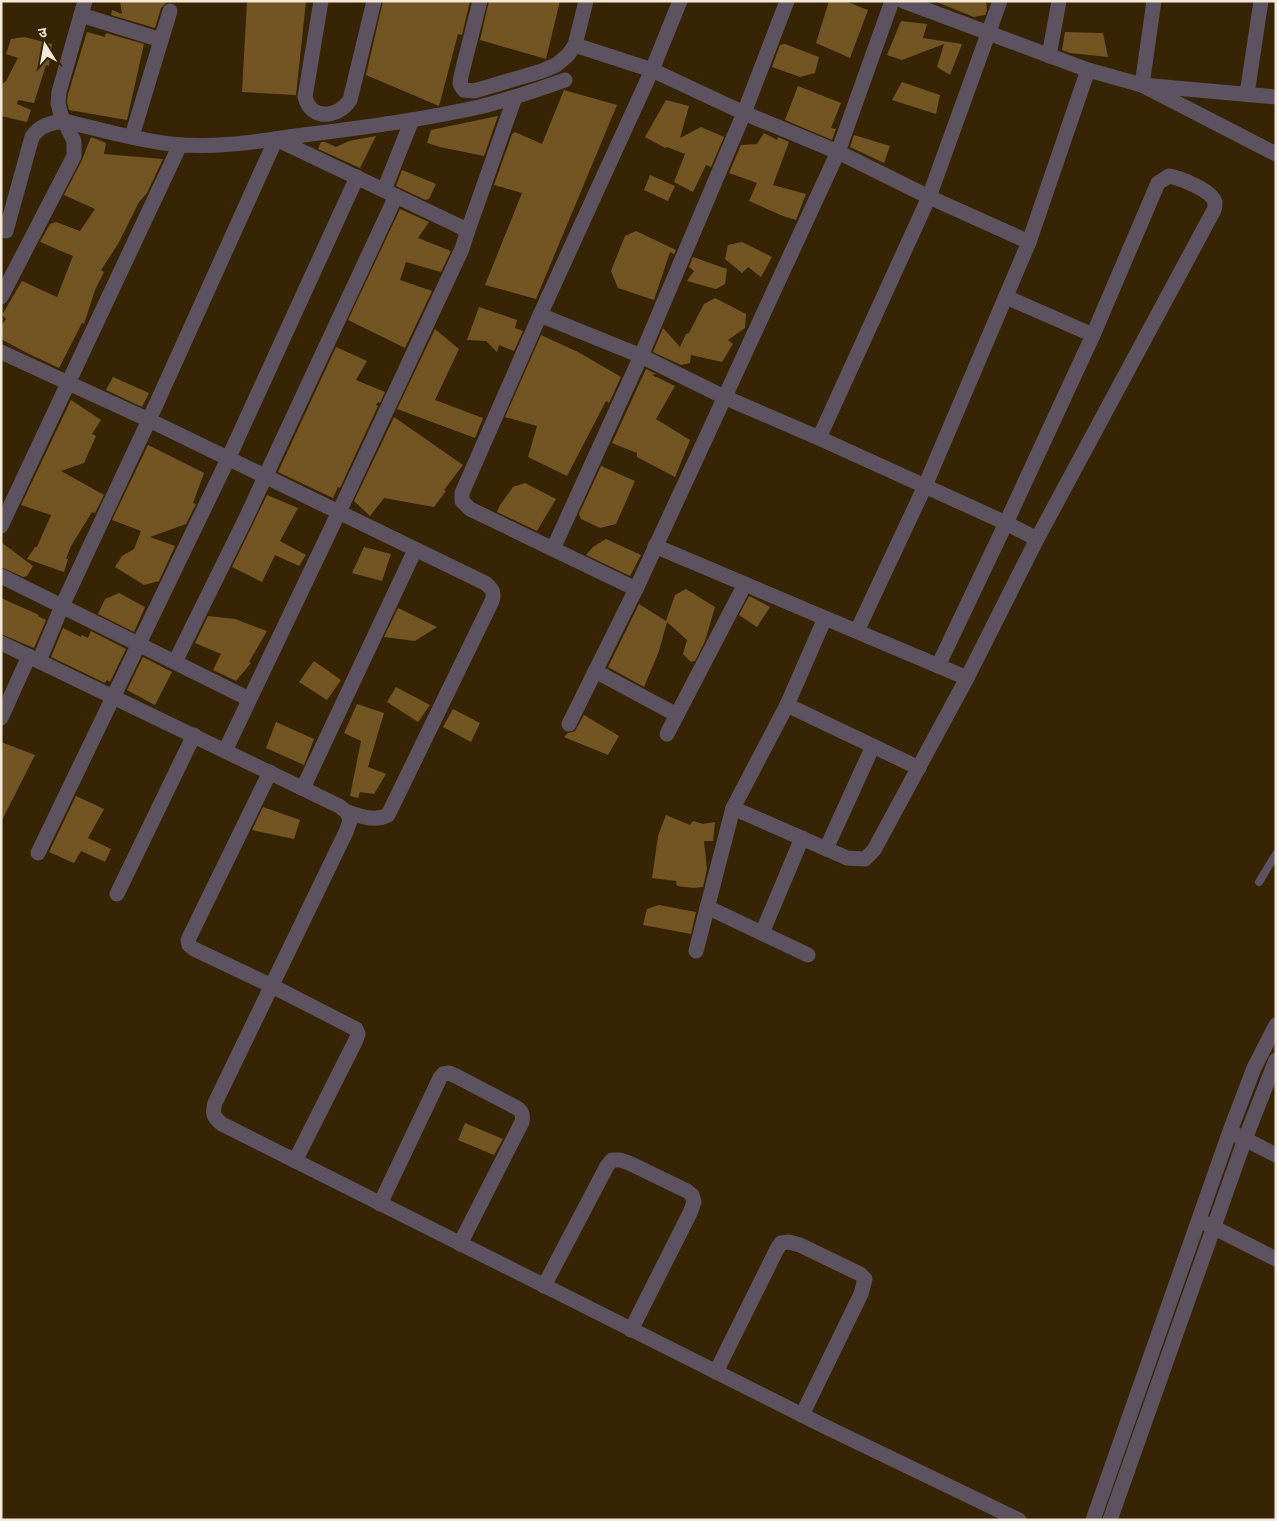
<svg xmlns="http://www.w3.org/2000/svg" width="1277" height="1521" font-family="Inter,'Noto Sans Devanagari',sans-serif">
<style>
.building{fill:#735523}
.lines{fill:none;stroke-linecap:round;stroke-linejoin:round}
.service{stroke:#5d5360;stroke-width:8}
.minor{stroke:#5d5360;stroke-width:15}
.tertiary{stroke:#5d5360;stroke-width:15}
</style>
<rect width="100%" height="100%" fill="#362404"/>
<g class="building">
<path d="M120 1H154L167 2 161 8 155 28 111 15 112 10 122 14Z"/>
<path d="M247 1H306L296 95 242 92Z"/>
<path d="M383 1H470L462 35 458 34 439 106 366 75Z"/>
<path d="M489 1H560L546 59 480 40Z"/>
<path d="M829 1H845L868 10 850 58 816 43Z"/>
<path d="M934 1H986L987 11 985 15 974 17Z"/>
<path d="M901 21 927 24 923 38 962 44 950 75 937 67 944 44 902 60 887 55Z"/>
<path d="M87 32 105 37 106 33 144 44 127 120 69 110 67 102 68 94Z"/>
<path d="M1065 32 1103 33 1108 57 1070 53 1062 50Z"/>
<path d="M24 37 52 44 49 66 46 65 34 103 18 100 17 104 31 110 27 122 1 116V85L6 81 18 58 6 54 11 39Z"/>
<path d="M785 44 819 57 815 73 800 77 772 67 780 45Z"/>
<path d="M902 82 940 95 936 114 892 100Z"/>
<path d="M798 86 841 103 831 128 836 129 832 140 785 120Z"/>
<path d="M564 90 617 105 536 299 485 285 522 193 494 185 512 134 515 132 542 144Z"/>
<path d="M666 100 689 106 680 138 701 127 724 137 711 167 706 165 693 192 674 182 685 154 667 147 665 148 645 137Z"/>
<path d="M498 116 484 156 440 147 427 143 431 130Z"/>
<path d="M764 133 777 140 778 137 789 142 773 185 806 194 796 220 783 216 749 201 757 183 729 173 741 145 757 144Z"/>
<path d="M854 135 890 146 884 163 850 147Z"/>
<path d="M376 136 360 168 318 149 321 142H325L336 147 349 141Z"/>
<path d="M91 137 106 143 104 154 163 159 147 193 139 202 118 244 101 270 104 272 95 290 84 324 82 323 59 368 27 353 1 339V326L6 319 2 315 22 281 57 297 73 256 40 242 50 224 56 222 80 231 95 209 64 195 82 160Z"/>
<path d="M402 170 436 184 429 199 425 200 396 186Z"/>
<path d="M650 175 675 186 668 201 644 190Z"/>
<path d="M400 209 429 222 418 238 451 251 441 272 406 262 400 280 432 291 405 348 348 320Z"/>
<path d="M636 231 676 250 674 254 670 252 654 300 618 288 611 271 625 236Z"/>
<path d="M742 242 772 257 761 277 748 267 742 273 725 259 728 245Z"/>
<path d="M693 257 727 269 725 284 716 289 687 281 694 271 689 267Z"/>
<path d="M715 298 746 314 745 328 728 340 733 344 722 362 691 355 690 363 681 365 653 352 663 328 680 347 686 334 689 333 704 304Z"/>
<path d="M479 307 517 320 515 328 523 331 514 351 499 345 497 352 486 341 467 340Z"/>
<path d="M435 329 459 349 435 400 483 418 475 438 397 409Z"/>
<path d="M541 335 578 352 621 377 609 403 606 401 567 476 528 457 537 426 505 417Z"/>
<path d="M336 347 367 361 356 380 385 392 380 403 378 402 376 405 378 406 340 488 338 487 333 498 278 472Z"/>
<path d="M646 369 656 374 652 375 675 386 656 419 690 440 675 477 637 457V453L612 443Z"/>
<path d="M113 377 149 393 142 407 106 390Z"/>
<path d="M71 400 101 420 92 434 96 436 84 463 61 471 104 495 95 513 92 512 71 546 66 559H68L64 572 27 559 35 547H37L51 515 21 505Z"/>
<path d="M394 417 463 465 444 490 446 491 434 507 384 498 370 516 354 501Z"/>
<path d="M148 445 204 473 193 503 196 504 186 524 150 537 175 546 159 581 144 585 115 567 122 556 134 549 141 531 112 520Z"/>
<path d="M601 466 635 481 616 524 600 528 581 519 579 514Z"/>
<path d="M525 483 556 499 537 531 497 512 500 505 513 487Z"/>
<path d="M267 495 298 508 280 541 306 555 299 566 275 555 262 582 232 567Z"/>
<path d="M606 539 641 555 630 576 586 555 593 547Z"/>
<path d="M1 542 33 566 27 576 23 577 1 567Z"/>
<path d="M364 547 391 554 382 581 352 573Z"/>
<path d="M686 589 715 607 705 641 695 661 691 662 683 654 687 640 667 622 659 651 644 687 608 667 639 604 666 621 675 595Z"/>
<path d="M119 593 145 607 134 632 98 614 105 599Z"/>
<path d="M749 596 770 607 757 627 739 615Z"/>
<path d="M1 598 39 615 38 616 46 620 34 648 1 634Z"/>
<path d="M398 608 437 627 415 641 384 637Z"/>
<path d="M208 616 235 619 267 631 249 662 251 663 236 681 213 670 221 654 195 643Z"/>
<path d="M63 628 81 637 82 635 88 638 91 631 126 649 110 682 107 680 105 683 51 657Z"/>
<path d="M143 657 172 672 155 705 127 690Z"/>
<path d="M314 661 341 680 327 700 299 682Z"/>
<path d="M396 687 430 705 418 722 387 702Z"/>
<path d="M357 704 384 713 368 767 386 774 374 794 360 792 358 798 350 796 361 741 344 733Z"/>
<path d="M453 709 480 723 471 742 443 727Z"/>
<path d="M584 715 619 736 608 755 564 737 568 733 575 731Z"/>
<path d="M276 722 314 739 304 765 266 748Z"/>
<path d="M1 742 35 755 1 822Z"/>
<path d="M76 796 104 809 88 838 111 849 105 862 81 851 74 863 49 852Z"/>
<path d="M263 807 300 820 294 839 252 830Z"/>
<path d="M666 815 690 825 693 821 703 824 715 822 713 841H704L707 869 703 887 694 888 677 886 676 881 652 878 658 836Z"/>
<path d="M659 905 696 912 691 934 643 925 647 909Z"/>
<path d="M465 1123 503 1139 494 1155 458 1140Z"/>
</g>
<g class="lines">
<path class="service" d="M1259 882 1276 854"/>
<g class="minor">
<path d="M321 1 305 97C311 121 338 118 350 100L374 1"/>
<path d="M480 1 461 76 460 84 464 90 474 91 542 71 556 65 568 55 575 45 652 70 744 113 838 152 929 197 1029 242"/>
<path d="M903 1 1088 70 1142 85 1276 97"/>
<path d="M1154 1 1142 85 1276 154"/>
<path d="M81 15 161 40"/>
<path d="M575 45 586 1"/>
<path d="M1049 56 1059 1"/>
<path d="M1247 94 1261 1"/>
<path d="M132 136 170 11"/>
<path d="M384 190 412 120"/>
<path d="M6 231 32 137C40 125 51 123 64 121 99 129 135 140 171 144 216 149 260 141 303 135 362 128 421 120 479 107 508 100 537 90 565 80"/>
<path d="M467 233 515 97"/>
<path d="M1 297 74 156V141L61 115 58 103 59 92 85 1"/>
<path d="M1006 297 1093 335"/>
<path d="M540 315 641 356 724 397 819 438 1006 523 1093 335 1158 183 1169 176C1180 178 1211 190 1215 202 1215 204 1215 208 1214 210L1037 539 967 678 874 850 865 859 847 858 733 808"/>
<path d="M1 352 149 420 485 583C492 589 495 592 492 601L388 815C374 822 361 816 347 812"/>
<path d="M819 438 929 197 1000 1"/>
<path d="M1 526 180 145"/>
<path d="M655 546 967 678"/>
<path d="M553 549 641 356 744 113 787 1"/>
<path d="M1 576 249 699"/>
<path d="M636 589 470 509 462 501V493L540 315 652 70 680 1"/>
<path d="M857 631 925 486 1029 242 1088 70"/>
<path d="M1 643 339 806 347 812 350 821 346 832 215 1103C212 1113 213 1117 222 1124L824 1426 1019 1520"/>
<path d="M39 661 62 606 149 420 276 139 461 227 467 233 462 249 339 512 225 751"/>
<path d="M175 662 246 518 396 196"/>
<path d="M938 666 1006 523 1037 539"/>
<path d="M595 671 677 715"/>
<path d="M787 705 919 768"/>
<path d="M1 718 29 656"/>
<path d="M569 724 636 589 838 152 892 1"/>
<path d="M667 734 745 584"/>
<path d="M270 772 188 940 189 945 194 949 272 986 356 1029 358 1034 356 1040 295 1161"/>
<path d="M303 788 415 550"/>
<path d="M826 849 873 746"/>
<path d="M38 853 228 459 357 177"/>
<path d="M117 894 194 735"/>
<path d="M707 907 808 955"/>
<path d="M762 933 802 838"/>
<path d="M696 951 733 808 787 705 825 618"/>
<path d="M1233 1133 1276 1155"/>
<path d="M380 1204 440 1078 443 1074 449 1073 456 1076 517 1108C523 1112 523 1116 522 1122L460 1244"/>
<path d="M1199 1220 1276 1259"/>
<path d="M544 1286 607 1166 612 1160H620L629 1163 687 1191 692 1195 694 1202 690 1213 631 1330"/>
<path d="M716 1372 777 1249 781 1243 789 1242 800 1245 860 1274 865 1279 861 1294 802 1415"/>
</g>
<g class="tertiary">
<path d="M1093 1520 1230 1131 1254 1068 1276 1025"/>
<path d="M1110 1520 1245 1139 1276 1060"/>
</g>
</g>
<rect width="1277" height="1521" fill="none" stroke="#f4e8d7" stroke-width="5"/>
<g transform="translate(45 45) rotate(349)" stroke="#362404" stroke-width="4" paint-order="stroke">
<path d="M0-4L9 19L0 12L-9 19Z" fill="#f4e8d7"/>
<text y="-8" font-size="14" font-weight="bold" text-anchor="middle" fill="#f4e8d7">उ</text>
</g>
</svg>
